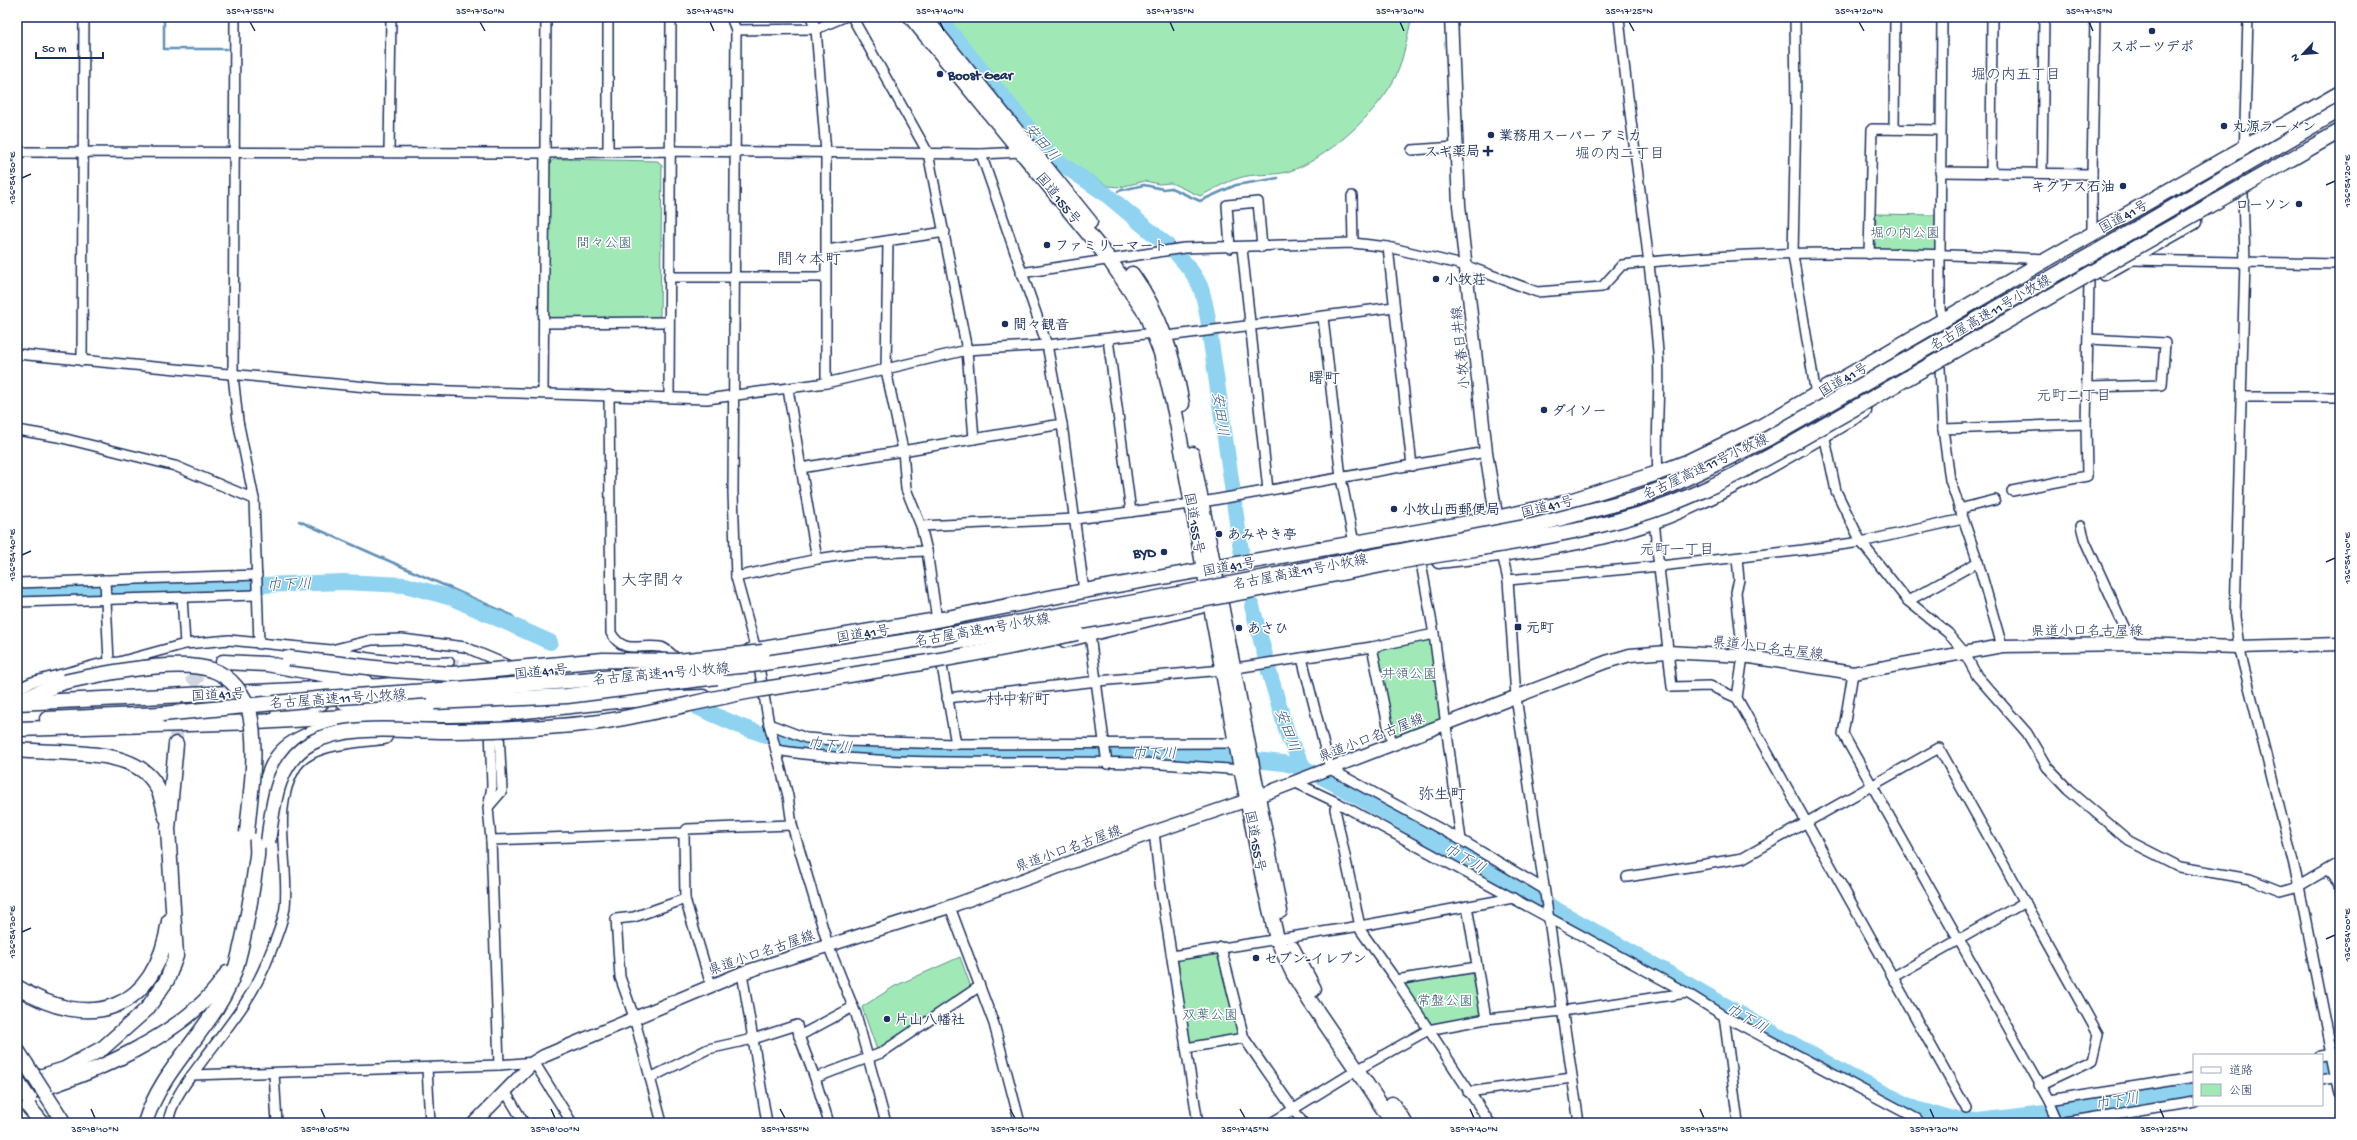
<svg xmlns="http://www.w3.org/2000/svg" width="2357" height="1140" font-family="'Gochi Hand','Klee One',sans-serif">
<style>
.green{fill:#a0e9b7;stroke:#5e8c8a}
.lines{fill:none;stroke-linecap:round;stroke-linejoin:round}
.stream{stroke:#6191b6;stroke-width:2.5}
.river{stroke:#8fd3f1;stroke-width:16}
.minor-tunnel{stroke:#d1d5df;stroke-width:9;stroke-dasharray:9 4.5;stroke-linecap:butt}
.highway-tunnel{stroke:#d1d5df;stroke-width:14;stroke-dasharray:14 7;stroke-linecap:butt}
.minor-casing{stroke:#1b2f5e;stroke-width:12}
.major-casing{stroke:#1b2f5e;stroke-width:15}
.highway-casing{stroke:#1b2f5e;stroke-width:17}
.minor{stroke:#fff;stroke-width:9}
.major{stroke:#fff;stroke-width:12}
.highway{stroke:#fff;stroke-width:14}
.highway-bridge-casing{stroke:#1b2f5e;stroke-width:17;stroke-linecap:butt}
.highway-bridge{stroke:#fff;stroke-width:14}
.ticks{fill:none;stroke:#1b2f5e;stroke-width:1.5}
.poi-dot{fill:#1b2f5e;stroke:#fff;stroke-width:1.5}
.labels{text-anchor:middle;stroke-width:3;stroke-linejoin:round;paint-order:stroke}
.poi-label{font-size:14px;font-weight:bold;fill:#1b2f5e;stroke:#fff;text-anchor:start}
.street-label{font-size:14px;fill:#1b2f5e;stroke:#fff}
.park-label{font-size:14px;fill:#3c5e74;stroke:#fff}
.neighbourhood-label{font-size:15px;fill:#1b2f5e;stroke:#fff}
.water-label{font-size:15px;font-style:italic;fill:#385883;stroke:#fff}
.quarter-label{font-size:16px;fill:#1b2f5e;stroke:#fff}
.neatline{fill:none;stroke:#1b2f5e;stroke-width:1.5}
.ticks-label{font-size:10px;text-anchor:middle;fill:#1b2f5e}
</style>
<rect width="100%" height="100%" fill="#fff"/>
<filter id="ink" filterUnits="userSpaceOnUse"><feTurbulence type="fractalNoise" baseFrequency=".025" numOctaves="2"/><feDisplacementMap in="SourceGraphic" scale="8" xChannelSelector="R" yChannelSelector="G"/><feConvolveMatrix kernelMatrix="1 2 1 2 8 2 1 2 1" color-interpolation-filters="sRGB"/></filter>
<g filter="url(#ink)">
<g class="green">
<path d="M945 17H1412C1407 36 1404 58 1396 76 1379 112 1325 161 1287 172 1271 176 1254 173 1239 178 1225 182 1213 190 1200 196L1171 183 1159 184 1145 181 1120 187 1108 186 1055 152Z"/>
<path d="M555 159 658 161 662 166 660 315 656 319H551L545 315 550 162Z"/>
<path d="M1876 214 1935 215V250L1875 249Z"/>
<path d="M1434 634 1445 718 1392 745 1372 647Z"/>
<path d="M1219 954 1240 1036 1189 1045 1178 960Z"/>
<path d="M960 957 972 990 878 1053 862 1007 895 986Z"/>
<path d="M1472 973 1481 1016 1432 1025 1403 983Z"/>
</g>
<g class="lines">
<g class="stream">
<path d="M164 17V49H226"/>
<path d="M1118 191 1144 185 1163 189 1171 188 1200 201 1236 185 1278 178"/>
<path d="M299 521 511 615 528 632"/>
</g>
<g class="river">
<path d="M938 17 1053 158 1107 195 1167 245"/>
<path d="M1177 254C1202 281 1203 290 1209 325"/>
<path d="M1210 335 1233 493"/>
<path d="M1234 502 1241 550"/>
<path d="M17 594 343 582 405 585 452 598 550 642"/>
<path d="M1252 606 1266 659"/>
<path d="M1268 668 1289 739 1304 768"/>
<path d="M699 708 742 727 771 737 833 747 972 753 1203 754 1283 763 1304 768 1337 785 1851 1077 1916 1109 1950 1119 1978 1121 2051 1112 2194 1088"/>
<path d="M2322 1066 2340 1063"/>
</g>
<path class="minor-tunnel" d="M449 662C468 664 480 673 487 691"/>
<path class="highway-tunnel" d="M176 744C177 704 178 686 215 665"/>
<g class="minor-casing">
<g id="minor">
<path d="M235 17 233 375 238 421 254 499 259 644"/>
<path d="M731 17 736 30 733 493 736 577 756 650 769 724 788 796 792 825 828 945 856 1014 886 1123"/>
<path d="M811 17 816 29 826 153V383"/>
<path d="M852 17 928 153 967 350 974 439"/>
<path d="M1619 17C1630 129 1649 240 1658 352 1661 392 1655 433 1658 473"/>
<path d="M1795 17 1796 110 1793 255 1816 395"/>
<path d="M1942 17 1940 254V309L1943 321"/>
<path d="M2248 17 2243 194 2245 262 2235 616 2239 647 2299 886 2340 1094"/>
<path d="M736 30 816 29 844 17"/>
<path d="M1894 129 1895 17"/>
<path d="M1412 150 1455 147"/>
<path d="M17 152 545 153 669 151 981 154 1021 152"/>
<path d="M389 152 391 17"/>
<path d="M608 152V17"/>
<path d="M981 154 1047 345 1062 424 1084 591"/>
<path d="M1940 172 2092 174 2095 17"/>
<path d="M2042 172 2044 17"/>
<path d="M1991 173 1992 17"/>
<path d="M2092 174V234"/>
<path d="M1352 196 1353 243"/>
<path d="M888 241 886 370 903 450 906 489 921 526"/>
<path d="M1388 247 1412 466"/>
<path d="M1230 248 1227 205 1258 202 1262 247"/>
<path d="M1242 248 1268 490"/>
<path d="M827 250 945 232"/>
<path d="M1869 254 1872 129 1940 130"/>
<path d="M2130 260 2340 264"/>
<path d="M1021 273 1184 248 1353 243 1388 247 1467 266 1537 292 1602 287 1622 265C1762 248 1905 252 2046 259"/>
<path d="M669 277H825"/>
<path d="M1323 317 1341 478 1354 543"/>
<path d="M544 323 668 322"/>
<path d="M1159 337 1394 307"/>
<path d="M1108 339 1131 512"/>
<path d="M17 354 388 389 707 399 826 383 967 350 1047 345 1154 333"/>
<path d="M82 361 84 17"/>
<path d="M1940 367 1943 429 1950 480 1978 562 2002 646"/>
<path d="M2089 387 2162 385 2165 343 2089 339"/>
<path d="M788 389 801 468 1062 424"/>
<path d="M543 392 546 17"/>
<path d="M609 395 611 633C624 655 639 644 660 647 665 647 671 654 676 658"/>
<path d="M669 397 671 17"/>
<path d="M2242 397H2340"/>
<path d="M2086 424 2089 281"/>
<path d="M1943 429 2086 424 2087 476 2012 491"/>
<path d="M17 430 58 437 175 466 254 499"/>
<path d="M1824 434 1836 491 1861 542 1908 601 1948 633 1964 652 1977 676 2027 733 2047 767 2068 789 2129 841 2180 867 2250 879 2280 891 2299 886 2340 862"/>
<path d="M801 468 817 559"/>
<path d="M1959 509 1995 500"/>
<path d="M1654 521 1672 687 1710 686 1737 698"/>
<path d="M2081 526 2085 541 2132 644"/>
<path d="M1502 554 1508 580 1516 697 1579 1123"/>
<path d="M1737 558 1739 580 1736 592 1743 656 1737 698 1966 1108"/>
<path d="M1421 563 1434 634 1461 840"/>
<path d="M736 577 817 559 851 554 927 551"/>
<path d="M105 580 109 662"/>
<path d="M1508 580 1660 566 1803 550 1861 542 1963 519"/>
<path d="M17 583 257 575"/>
<path d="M182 597 185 644"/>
<path d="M1908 601 1978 562"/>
<path d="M17 602 257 595"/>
<path d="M937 620 927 551 921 526 1075 519 1191 504 1486 452"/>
<path d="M1090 635 1107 764"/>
<path d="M1372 647 1392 745"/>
<path d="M332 650C370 661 409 663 449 662"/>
<path d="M1302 658 1330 769 1461 840 1544 889"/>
<path d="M942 666 956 744"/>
<path d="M1853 673 1843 734 2049 1100 2059 1123"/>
<path d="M17 689 32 682 99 664 119 662 185 644 229 640 331 650 372 640 402 639 465 647 512 667"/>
<path d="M947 698 1098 681 1223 670 1372 647 1434 634"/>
<path d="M769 724 806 738 848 741 956 744 1236 743"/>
<path d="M490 728 492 786 488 808 491 840 499 1065"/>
<path d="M776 750C896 769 1018 759 1139 763 1173 764 1208 768 1242 770"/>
<path d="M1294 782 1338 803 1687 993"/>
<path d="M1338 803 1335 809 1361 931 1396 980 1490 1123"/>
<path d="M489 806 502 791 498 714"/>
<path d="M1154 832 1160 883 1198 1123"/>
<path d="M684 833 685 899 711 985"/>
<path d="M491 840 684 833 687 829 792 825"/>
<path d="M2327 871 2340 886"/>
<path d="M1627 877 1743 858 1939 748 2098 1034 2092 1060 2039 1085"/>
<path d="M1467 906 1486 1019"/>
<path d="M950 907 994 1024 1020 1123"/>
<path d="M1221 947 1244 1038 1303 1123"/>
<path d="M1172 956 1360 926 1513 898"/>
<path d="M742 973 767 1123"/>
<path d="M1893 977 2025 902"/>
<path d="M1396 980 1477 967"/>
<path d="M1724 1016 1738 1123"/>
<path d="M799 1036 815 1078 881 1053 980 986"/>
<path d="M1186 1048 1244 1038"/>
<path d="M2322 1055 2340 1052"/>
<path d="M427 1068 430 1123"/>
<path d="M274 1073 277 1123"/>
<path d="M192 1075 499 1065 534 1062 572 1123"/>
<path d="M650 1078 708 1049 753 1039 797 1025 799 1036 853 1007"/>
<path d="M815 1078 829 1123"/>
<path d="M2322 1079 2340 1076"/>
<path d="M505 1091 524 1123"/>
<path d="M1468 1092 1572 1078"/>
<path d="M2049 1100 2194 1077"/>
<path d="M168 1123C171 1100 189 1079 203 1060 227 1028 255 995 269 956 275 941 283 923 285 907 290 861 270 809 296 767 312 743 359 743 386 739L394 727"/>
<path d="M662 1123 634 1017 620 977 616 919 634 917 685 899"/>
<path d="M1271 1123 1357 1070 1428 1030 1486 1019 1562 1011 1687 993 1724 1016 1917 1119 1920 1123"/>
<path d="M2060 1123 2194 1101"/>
</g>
</g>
<g class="major-casing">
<g id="major">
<path d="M1451 17 1459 205 1486 452 1498 527"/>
<path d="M474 1123 534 1062 544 1056 742 973 946 908 1154 832 1248 800 1606 662 1630 655 1667 652 1743 656 1853 673 2002 646 2132 644 2239 647 2340 644"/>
</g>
</g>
<g class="highway-casing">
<g id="highway">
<path d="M911 17 1109 259 1146 314 1161 353 1175 412 1236 743 1265 888 1277 939 1293 973 1310 1001 1393 1123"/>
<path d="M924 17 1090 222"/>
<path d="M2104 273 2194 222"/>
<path d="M1132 274C1161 314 1173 356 1182 404"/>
<path d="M1992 319 2023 302 2049 292"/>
<path d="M1192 454 1280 911"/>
<path d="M1702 478 1729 465"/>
<path d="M1439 561C1512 553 1586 546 1655 521 1729 493 1797 450 1864 411"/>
<path d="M1065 640 1200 606"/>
<path d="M750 651 937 620 1084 591 1496 518 1560 504 1658 473 1687 462 1760 427 2048 259 2340 93"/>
<path d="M223 662 267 664 365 682"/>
<path d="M19 700 64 682"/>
<path d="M17 703 381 686 460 679"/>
<path d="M344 703 434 702"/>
<path d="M278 715 321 703"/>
<path d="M47 719 162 714"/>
<path d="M17 729 257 722 380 715 402 716 498 714 616 701 703 697"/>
<path d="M17 750C55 754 123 747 150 777 160 788 163 803 166 817"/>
<path d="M1292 948 1314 989"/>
<path d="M17 987C91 1033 156 1011 169 921"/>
<path d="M17 1050 26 1064"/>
<path d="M17 1084 65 1069 103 1048 147 1009 167 980 176 956 168 829 176 744"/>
<path d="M17 1095C83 1080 191 1033 227 973"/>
<path d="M46 1095 64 1123"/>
<path d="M23 1100 42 1123"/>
<path d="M1392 1104 1405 1123"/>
<path d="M145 1123C163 1063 218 1026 236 967 246 931 252 893 257 856 258 849 256 842 257 835 259 812 264 779 276 759 291 736 326 728 351 724"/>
</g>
</g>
<use href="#minor" class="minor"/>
<use href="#major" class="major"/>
<use href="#highway" class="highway"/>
<g class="highway-bridge-casing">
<g id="highway-bridge">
<path d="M965 641C1107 619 1247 592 1387 564 1471 548 1556 539 1638 515 1686 501 1732 477 1776 453L2340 131"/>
<path d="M289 658 393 670 451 674 603 660 678 661 763 652"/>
<path d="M64 682C100 674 178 658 212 670 231 676 245 695 250 714 258 752 250 795 247 833"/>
<path d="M434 702 567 696 717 677"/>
<path d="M162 714 327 698 569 681 752 665 941 636 1147 600 1536 525 1634 499 1672 485 1767 439 2096 252 2340 110"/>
<path d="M268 842C273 807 275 763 311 743 349 722 409 732 451 731 503 730 556 728 607 721 656 713 703 700 752 691 860 673 969 657 1077 633"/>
<path d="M26 1064 46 1095"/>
<path d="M17 1081 29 1099"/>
</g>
</g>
<use href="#highway-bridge" class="highway-bridge"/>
</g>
</g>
<path class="ticks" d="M250 22 255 31M480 22 485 31M710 22 714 31M940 22 944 31M1170 22 1174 31M1400 22 1404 31M1629 22 1634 31M1859 22 1864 31M2089 22 2093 31M22 178 31 174M2326 185 2335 181M22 555 31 551M2326 562 2335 558M22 932 31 928M2326 939 2335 935M91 1109 95 1118M321 1109 325 1118M551 1109 555 1118M780 1109 785 1118M1010 1109 1015 1118M1240 1109 1245 1118M1470 1109 1474 1118M1700 1109 1704 1118M1930 1109 1934 1118M2160 1109 2164 1118"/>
<g class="poi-dot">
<circle cx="2152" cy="31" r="4"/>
<circle cx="940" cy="74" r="4"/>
<circle cx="2224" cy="126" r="4"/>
<circle cx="1491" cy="135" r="4"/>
<path d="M1486 145h4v4h4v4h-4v4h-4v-4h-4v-4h4z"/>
<circle cx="2123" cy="186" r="4"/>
<circle cx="2299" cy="204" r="4"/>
<circle cx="1047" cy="245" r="4"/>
<circle cx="1436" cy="279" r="4"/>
<circle cx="1005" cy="324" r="4"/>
<circle cx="1544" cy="410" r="4"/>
<circle cx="1394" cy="509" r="4"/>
<circle cx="1219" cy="534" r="4"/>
<circle cx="1164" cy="552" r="4"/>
<rect x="1514" y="623" width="8" height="8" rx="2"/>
<circle cx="1239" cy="628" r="4"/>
<circle cx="1256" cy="958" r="4"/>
<circle cx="887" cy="1019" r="4"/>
</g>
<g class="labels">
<g class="poi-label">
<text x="2152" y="51" text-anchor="middle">スポーツデポ</text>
<text x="948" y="79">Boost Gear</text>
<text x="2232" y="131">丸源ラーメン</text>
<text x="1499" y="140">業務用スーパー アミカ</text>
<text x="1480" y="156" text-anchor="end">スギ薬局</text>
<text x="2115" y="191" text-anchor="end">キグナス石油</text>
<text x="2291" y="209" text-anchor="end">ローソン</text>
<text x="1055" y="250">ファミリーマート</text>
<text x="1444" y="284">小牧荘</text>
<text x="1013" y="329">間々観音</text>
<text x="1552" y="415">ダイソー</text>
<text x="1402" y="514">小牧山西郵便局</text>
<text x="1227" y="539">あみやき亭</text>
<text x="1156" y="557" text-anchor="end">BYD</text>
<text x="1526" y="632">元町</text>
<text x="1247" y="633">あさひ</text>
<text x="1264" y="963">セブン-イレブン</text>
<text x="895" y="1024">片山八幡社</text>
</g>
<g class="street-label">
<text transform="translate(1059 198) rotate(51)" y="5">国道155号</text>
<text transform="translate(2123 216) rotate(-29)" y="5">国道41号</text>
<text transform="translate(1990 312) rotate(-30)" y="5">名古屋高速11号小牧線</text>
<text transform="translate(1460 348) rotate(-96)" y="5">小牧春日井線</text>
<text transform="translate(1843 379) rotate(-30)" y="5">国道41号</text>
<text transform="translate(1705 466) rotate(-25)" y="5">名古屋高速11号小牧線</text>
<text transform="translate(1547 506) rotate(-14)" y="5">国道41号</text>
<text transform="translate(1195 523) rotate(80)" y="5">国道155号</text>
<text transform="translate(1229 566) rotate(-10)" y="5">国道41号</text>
<text transform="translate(1300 571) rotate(-11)" y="5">名古屋高速11号小牧線</text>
<text transform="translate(982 629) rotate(-10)" y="5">名古屋高速11号小牧線</text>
<text x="2087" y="635">県道小口名古屋線</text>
<text transform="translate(863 633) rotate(-9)" y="5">国道41号</text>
<text transform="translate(1768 647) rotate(7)" y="5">県道小口名古屋線</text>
<text transform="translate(541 671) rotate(-6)" y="5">国道41号</text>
<text transform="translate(661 673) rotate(-5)" y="5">名古屋高速11号小牧線</text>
<text transform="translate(218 694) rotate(-3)" y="5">国道41号</text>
<text transform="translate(338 698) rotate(-4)" y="5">名古屋高速11号小牧線</text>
<text transform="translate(1371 737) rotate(-21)" y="5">県道小口名古屋線</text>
<text transform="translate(1256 841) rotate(79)" y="5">国道155号</text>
<text transform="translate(1068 848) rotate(-20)" y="5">県道小口名古屋線</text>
<text transform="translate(761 952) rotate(-19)" y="5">県道小口名古屋線</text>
</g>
<g class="park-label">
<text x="1905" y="237">堀の内公園</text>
<text x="604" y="247">間々公園</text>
<text x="1409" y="678">井領公園</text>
<text x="1445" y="1005">常盤公園</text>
<text x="1210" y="1019">双葉公園</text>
</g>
<g class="neighbourhood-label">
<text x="2016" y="79">堀の内五丁目</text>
<text x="1620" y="158">堀の内二丁目</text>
<text x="2074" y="400">元町二丁目</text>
<text x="1677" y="554">元町一丁目</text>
</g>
<g class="water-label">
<text transform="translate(1042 142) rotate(48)" y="5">安田川</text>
<text transform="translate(1221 414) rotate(82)" y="5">安田川</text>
<text transform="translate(289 584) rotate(-2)" y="5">巾下川</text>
<text transform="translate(1288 730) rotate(70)" y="5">安田川</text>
<text transform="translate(830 745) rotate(6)" y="5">巾下川</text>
<text x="1154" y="758">巾下川</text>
<text transform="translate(1465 858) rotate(30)" y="5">巾下川</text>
<text transform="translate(1747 1018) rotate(30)" y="5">巾下川</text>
<text transform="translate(2117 1101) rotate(-10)" y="5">巾下川</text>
</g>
<g class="quarter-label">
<text x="809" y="264">間々本町</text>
<text x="1324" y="383">曙町</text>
<text x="653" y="585">大字間々</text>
<text x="1018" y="704">村中新町</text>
<text x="1442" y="799">弥生町</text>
</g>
</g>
<rect width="2357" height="1140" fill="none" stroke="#fff" stroke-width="44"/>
<rect x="2193" y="1054" width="130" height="52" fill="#ffffff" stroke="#a4acbf"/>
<rect x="2201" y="1067" width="20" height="6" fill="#ffffff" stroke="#a4acbf"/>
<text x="2229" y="1074" font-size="12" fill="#1b2f5e">道路</text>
<rect x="2201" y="1084" width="20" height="12" fill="#a0e9b7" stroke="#a4acbf"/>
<text x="2229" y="1094" font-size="12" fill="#1b2f5e">公園</text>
<g transform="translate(2303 54) rotate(244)" stroke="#ffffff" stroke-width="3" paint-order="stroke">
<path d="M0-3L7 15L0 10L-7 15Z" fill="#1b2f5e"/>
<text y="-6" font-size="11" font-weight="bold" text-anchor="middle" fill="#1b2f5e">N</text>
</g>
<path d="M36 52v6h67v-6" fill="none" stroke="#1b2f5e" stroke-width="2"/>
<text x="42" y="52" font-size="12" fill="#1b2f5e" stroke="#ffffff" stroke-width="3" paint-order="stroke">50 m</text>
<rect x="22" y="22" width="2313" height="1096" class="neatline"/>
<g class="ticks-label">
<text x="250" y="14">35°17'55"N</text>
<text x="480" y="14">35°17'50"N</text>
<text x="710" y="14">35°17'45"N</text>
<text x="940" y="14">35°17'40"N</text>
<text x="1170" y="14">35°17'35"N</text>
<text x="1400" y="14">35°17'30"N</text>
<text x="1629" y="14">35°17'25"N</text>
<text x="1859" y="14">35°17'20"N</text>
<text x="2089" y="14">35°17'15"N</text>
<text transform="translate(11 178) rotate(-90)" y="4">136°54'50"E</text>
<text transform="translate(2346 181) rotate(-90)" y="4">136°54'20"E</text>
<text transform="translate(11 555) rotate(-90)" y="4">136°54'40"E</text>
<text transform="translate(2346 558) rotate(-90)" y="4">136°54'10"E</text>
<text transform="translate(11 932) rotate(-90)" y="4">136°54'30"E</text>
<text transform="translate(2346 935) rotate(-90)" y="4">136°54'00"E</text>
<text x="95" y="1132">35°18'10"N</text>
<text x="325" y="1132">35°18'05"N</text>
<text x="555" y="1132">35°18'00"N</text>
<text x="785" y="1132">35°17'55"N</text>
<text x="1015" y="1132">35°17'50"N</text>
<text x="1245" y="1132">35°17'45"N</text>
<text x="1474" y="1132">35°17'40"N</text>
<text x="1704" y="1132">35°17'35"N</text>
<text x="1934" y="1132">35°17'30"N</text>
<text x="2164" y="1132">35°17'25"N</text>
</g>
</svg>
